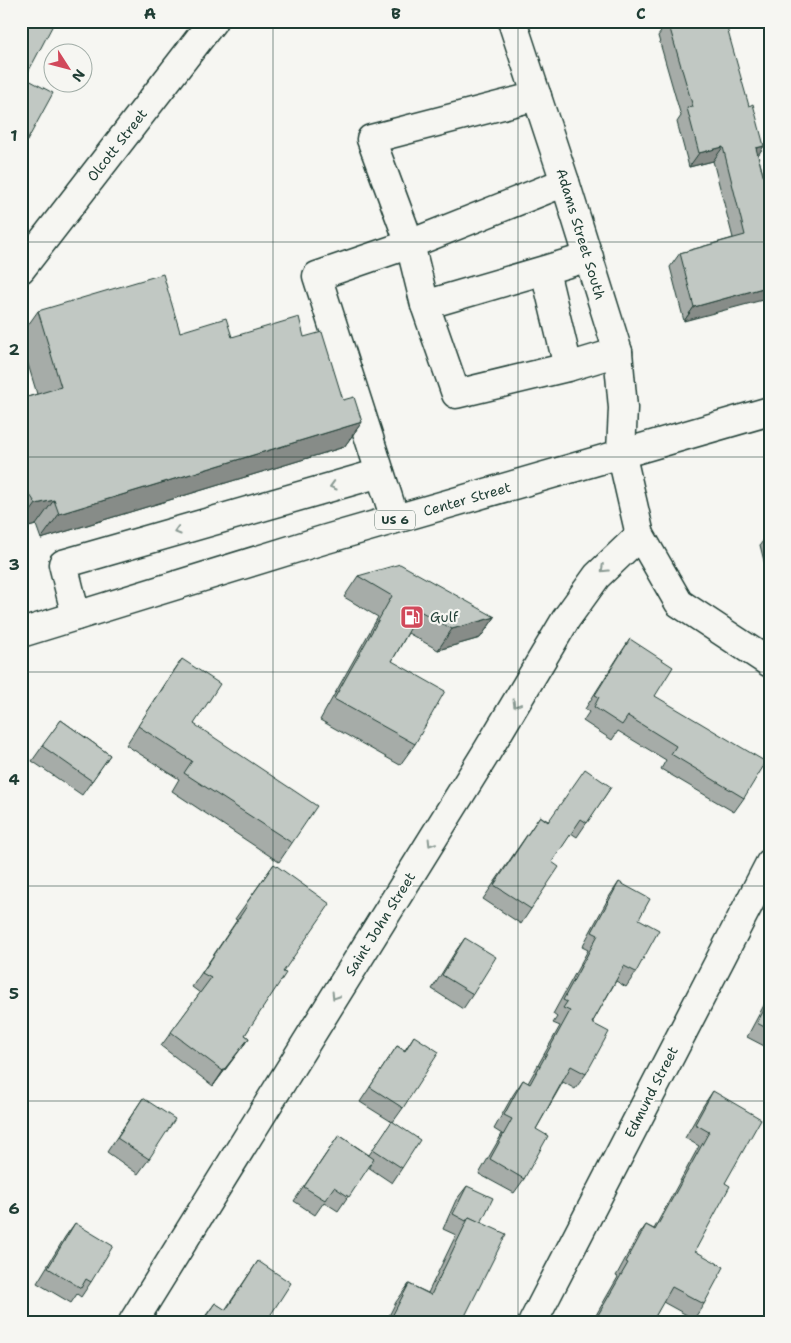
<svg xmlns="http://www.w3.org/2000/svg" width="791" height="1343" font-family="'Shantell Sans',sans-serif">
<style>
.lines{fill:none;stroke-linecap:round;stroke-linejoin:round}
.minor-casing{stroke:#1f3d34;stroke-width:31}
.major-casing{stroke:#1f3d34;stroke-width:31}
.minor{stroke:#f6f6f2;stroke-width:28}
.major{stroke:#f6f6f2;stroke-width:28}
.wall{fill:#a6aca8;stroke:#1f3d34}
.shaded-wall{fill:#878c88;stroke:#1f3d34}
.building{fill:#c1c8c3;stroke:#1f3d34}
.oneway{stroke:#8a9a93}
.grid{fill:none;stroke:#1f3d34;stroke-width:1;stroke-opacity:0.55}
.labels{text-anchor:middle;stroke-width:4.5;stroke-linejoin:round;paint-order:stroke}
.shield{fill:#f6f6f2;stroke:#60746d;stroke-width:1}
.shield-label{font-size:12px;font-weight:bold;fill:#1f3d34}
.street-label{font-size:14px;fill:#1f3d34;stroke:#f6f6f2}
.poi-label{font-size:14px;fill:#1f3d34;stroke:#f6f6f2;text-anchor:start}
.neatline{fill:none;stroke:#1f3d34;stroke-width:2}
.grid-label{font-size:16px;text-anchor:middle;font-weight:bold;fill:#1f3d34}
</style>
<rect width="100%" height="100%" fill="#f6f6f2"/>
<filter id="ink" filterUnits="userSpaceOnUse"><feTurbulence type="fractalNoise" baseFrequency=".02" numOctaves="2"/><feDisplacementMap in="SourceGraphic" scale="10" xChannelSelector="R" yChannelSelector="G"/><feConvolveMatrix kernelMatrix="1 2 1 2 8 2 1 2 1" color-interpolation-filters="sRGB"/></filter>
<g filter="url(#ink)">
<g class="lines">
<g class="minor-casing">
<g id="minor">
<path d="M512 21 565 182 618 352 623 408 621 452"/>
<path d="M537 96 371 139 410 244 425 305 456 394 568 367 618 352"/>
<path d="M21 269 213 21"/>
<path d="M545 271 568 367"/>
<path d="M425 305 589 257"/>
<path d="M395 519 317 276 410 244 565 182"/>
<path d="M76 616 63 564 380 473"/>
<path d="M133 1322 486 753 566 619 597 576 640 535"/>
<path d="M533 1322 770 863"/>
</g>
</g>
<g class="major-casing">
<g id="major">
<path d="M621 452 640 535 679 603 770 663"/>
<path d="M21 633 323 540 770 411"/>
</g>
</g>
<use href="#minor" class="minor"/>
<use href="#major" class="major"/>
</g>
<g class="wall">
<path d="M668 22 749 106 764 146 758 155 770 202 684 321 670 267 680 253 733 238 713 161 689 167 677 122 681 116 658 36Z"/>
<path d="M38 311 180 332 232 337H304L343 400 362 422 344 447 41 539 36 525 21 529V399L37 394 21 341V335Z"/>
<path d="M770 531V581H769L760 545Z"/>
<path d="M358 576 495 617 480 638 438 650 408 633 392 661 415 744 400 765 320 720 378 617 344 597Z"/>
<path d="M630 639 655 696 744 798 734 812 661 769 666 760 618 731 612 740 583 721 589 712 585 709 620 654Z"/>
<path d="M182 659 194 724 292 843 279 862 172 791 179 779 126 745 169 678Z"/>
<path d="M61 720 110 755 82 795 32 761Z"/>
<path d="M611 787 577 837 571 833 552 862 531 909 521 924 483 899 540 816 548 821Z"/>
<path d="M274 864 283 972 245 1035 249 1038 213 1086 161 1046 200 993 192 987 237 920 235 919Z"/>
<path d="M619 882 639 919 636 972 626 987 616 981 592 1023 586 1074 575 1089 563 1082 536 1129 524 1179 514 1193 479 1174 502 1134 494 1129 513 1095 523 1080 528 1083 560 1026 553 1023 557 1017 553 1014 588 950 582 947 609 897Z"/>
<path d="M465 938 473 994 463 1009 432 989 455 952Z"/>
<path d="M770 994V1049L747 1037Z"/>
<path d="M414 1036 403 1108 393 1122 402 1168 392 1183 368 1167 338 1211 324 1202 315 1215 294 1201 339 1135 369 1155 392 1122 360 1102 397 1046 405 1050Z"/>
<path d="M713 1091 725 1183 695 1251 704 1304 694 1319 663 1302 652 1322H592L618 1277 616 1276 636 1239 646 1225 654 1229 699 1146 685 1138 703 1106Z"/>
<path d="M143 1098 149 1159 138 1174 107 1152Z"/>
<path d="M467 1186 481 1223 462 1322H386L396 1302 409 1284 428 1293 456 1235 443 1229 456 1200Z"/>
<path d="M75 1223 91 1282 81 1297 77 1294 71 1303 37 1283 65 1237Z"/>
<path d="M258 1261 266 1322H201L215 1303 225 1310Z"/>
</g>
<g class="shaded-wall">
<path d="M764 146 755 160 756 148Z"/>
<path d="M723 147 713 161 689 167 699 153Z"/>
<path d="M770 286V298L684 321 694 307Z"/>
<path d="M362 422 344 447 41 539 59 514Z"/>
<path d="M54 500 36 525 21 529V525L36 504Z"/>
<path d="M495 617 480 638 438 650 452 629Z"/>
<path d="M28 760 21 770V763Z"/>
<path d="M249 1038 238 1052 213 1086 223 1071Z"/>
</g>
<g class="building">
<path d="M21 21H55L25 78 53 93 21 152Z"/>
<path d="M670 21H725L749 106 753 104 764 146 756 148 770 202V286L694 307 680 253 745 235 723 147 699 153 687 108 693 107 668 22Z"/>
<path d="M163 274 180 332 226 318 232 337 299 317 304 337 322 332 343 400 354 397 362 422 59 514 54 500 36 504 21 481V399L61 387 38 311Z"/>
<path d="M400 564 495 617 452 629 420 611 392 661 445 691 415 744 334 699 392 596 358 576Z"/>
<path d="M630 639 673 667 655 696 766 762 744 798 671 754 676 746 628 716 622 725 594 707 599 697 595 695Z"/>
<path d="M182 659 220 684 194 724 317 806 292 843 184 773 192 761 138 726Z"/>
<path d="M61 720 110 755 92 781 42 746Z"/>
<path d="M21 745 28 760 21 763Z"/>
<path d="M585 769 611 787 587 823 581 819 552 862 559 867 531 909 494 885 540 816 548 822Z"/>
<path d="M274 864 330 904 283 972 286 973 245 1035 249 1038 223 1071 171 1032 211 978 202 973 247 906 246 904Z"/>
<path d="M619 882 650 899 639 919 659 930 636 972 624 966 592 1023 609 1032 586 1074 571 1066 536 1129 548 1136 524 1179 490 1159 512 1119 504 1115 523 1080 530 1084 570 1011 563 1008 567 1002 563 1000 598 935 592 932Z"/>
<path d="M465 938 496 957 473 994 442 975Z"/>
<path d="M770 999V1030L757 1023Z"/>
<path d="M414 1036 439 1052 403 1108 370 1087 397 1046 405 1051Z"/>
<path d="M713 1091 761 1119 725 1183 730 1186 695 1251 724 1267 704 1304 672 1287 652 1322H594L628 1263 626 1262 646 1225 655 1230 709 1132 695 1124Z"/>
<path d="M143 1098 175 1119 149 1159 117 1138Z"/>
<path d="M392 1121 420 1140 402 1168 373 1149Z"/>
<path d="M339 1135 374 1159 349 1197 334 1187 325 1200 304 1187Z"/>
<path d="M467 1186 493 1198 481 1223 469 1217 466 1221 453 1214Z"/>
<path d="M469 1217 506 1234 462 1322H389L409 1284 431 1295Z"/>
<path d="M75 1223 113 1246 91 1282 86 1279 81 1288 48 1268Z"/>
<path d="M258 1261 291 1283 266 1322H202L215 1303 226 1310Z"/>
</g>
<defs><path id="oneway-chevron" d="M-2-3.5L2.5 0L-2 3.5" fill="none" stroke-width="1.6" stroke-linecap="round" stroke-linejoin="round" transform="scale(1.25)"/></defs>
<g class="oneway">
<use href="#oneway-chevron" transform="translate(333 486) rotate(164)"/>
<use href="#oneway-chevron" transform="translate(177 531) rotate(164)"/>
<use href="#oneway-chevron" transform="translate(604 569) rotate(137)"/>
<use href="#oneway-chevron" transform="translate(516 704) rotate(121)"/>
<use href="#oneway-chevron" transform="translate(431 843) rotate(122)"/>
<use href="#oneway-chevron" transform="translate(335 996) rotate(122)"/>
</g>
</g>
<path class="grid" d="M273 21V1322M518 21V1322M21 242H770M21 457H770M21 672H770M21 886H770M21 1101H770"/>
<defs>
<g id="fuel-square" transform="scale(1.25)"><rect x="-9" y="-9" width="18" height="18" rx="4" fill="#d1495b" stroke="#f6f6f2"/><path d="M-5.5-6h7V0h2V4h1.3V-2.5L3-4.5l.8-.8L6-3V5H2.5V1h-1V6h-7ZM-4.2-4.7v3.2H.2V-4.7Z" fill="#fff"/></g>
</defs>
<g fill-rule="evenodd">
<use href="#fuel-square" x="412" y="617"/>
</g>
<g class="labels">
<rect class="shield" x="375" y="510.5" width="40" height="19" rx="4"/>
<g class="shield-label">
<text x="395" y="524">US 6</text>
</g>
<g class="street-label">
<text transform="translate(117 145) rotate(-52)" y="5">Olcott Street</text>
<text transform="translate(581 234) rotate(73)" y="5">Adams Street South</text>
<text transform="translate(467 499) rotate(-16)" y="5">Center Street</text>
<text transform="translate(380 924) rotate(-58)" y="5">Saint John Street</text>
<text transform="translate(651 1092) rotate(-63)" y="5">Edmund Street</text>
</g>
<g class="poi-label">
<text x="430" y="622">Gulf</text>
</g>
</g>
<rect width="791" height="1343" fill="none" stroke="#f6f6f2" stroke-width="55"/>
<g transform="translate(68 68) rotate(126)"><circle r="24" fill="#f6f6f2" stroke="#a0aca6"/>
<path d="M0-4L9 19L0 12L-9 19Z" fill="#d1495b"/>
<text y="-8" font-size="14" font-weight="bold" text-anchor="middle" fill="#1f3d34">N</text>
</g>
<rect x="28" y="28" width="736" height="1288" class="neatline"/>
<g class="grid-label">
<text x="150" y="19">A</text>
<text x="396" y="19">B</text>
<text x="641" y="19">C</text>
<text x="14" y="141">1</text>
<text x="14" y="355">2</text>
<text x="14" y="570">3</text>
<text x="14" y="785">4</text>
<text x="14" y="999">5</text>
<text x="14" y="1214">6</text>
</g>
</svg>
